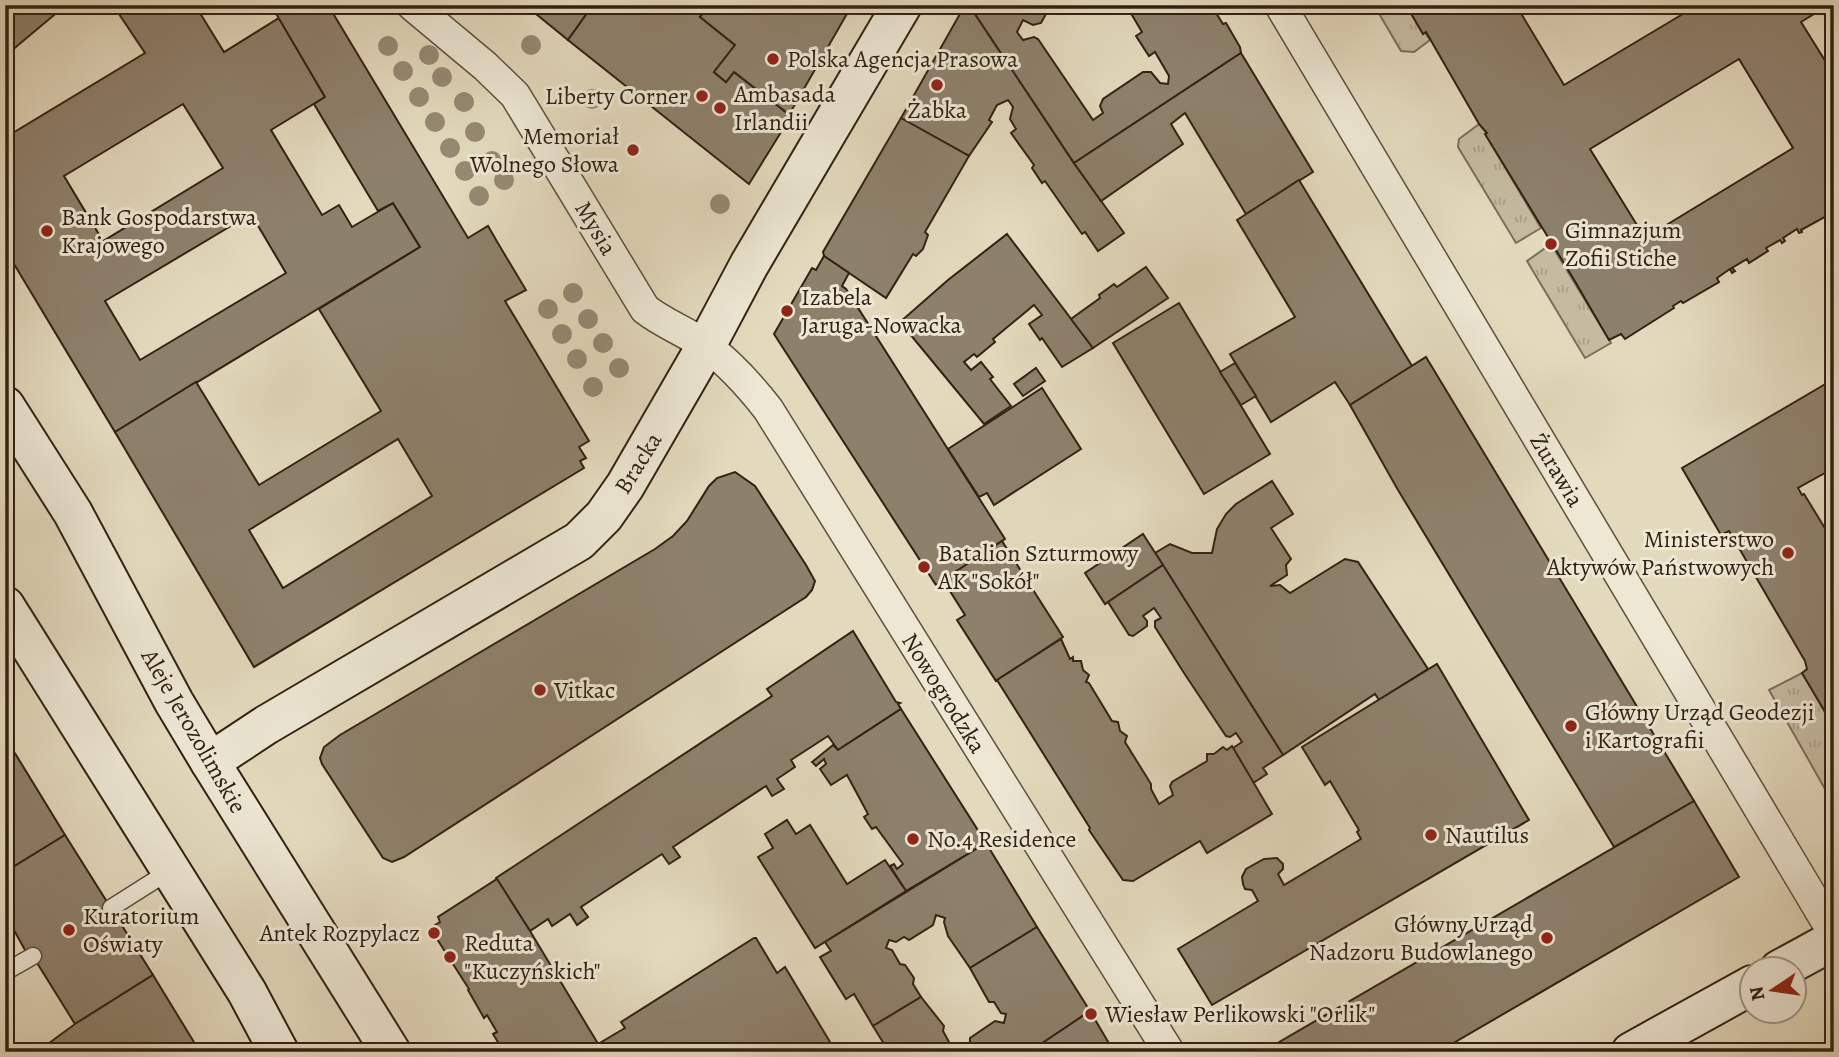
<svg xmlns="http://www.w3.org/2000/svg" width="1839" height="1057" font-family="Alegreya,serif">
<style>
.grass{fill:url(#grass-tufts);stroke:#7c6e5a;stroke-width:2}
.building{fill:#8e816c;stroke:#322114;stroke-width:2;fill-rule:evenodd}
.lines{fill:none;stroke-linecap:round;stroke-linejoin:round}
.lane-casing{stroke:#5e4f3e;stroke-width:19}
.street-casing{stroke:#5e4f3e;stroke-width:33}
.secondary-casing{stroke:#322114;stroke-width:42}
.lane{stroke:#ede7d4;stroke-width:16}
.street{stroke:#ede7d4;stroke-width:30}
.secondary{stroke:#ede7d4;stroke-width:38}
.tree{fill:#968a73}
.poi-dot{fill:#8f2418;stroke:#ede7d4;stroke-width:2.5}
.labels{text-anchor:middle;stroke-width:6;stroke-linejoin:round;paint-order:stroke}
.poi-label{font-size:24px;fill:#322114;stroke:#ede7d4;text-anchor:start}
.street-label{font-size:24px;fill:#322114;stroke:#ede7d4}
</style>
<defs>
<pattern id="grass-tufts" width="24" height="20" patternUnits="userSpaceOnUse" patternTransform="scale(1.75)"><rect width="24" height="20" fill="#c5bba0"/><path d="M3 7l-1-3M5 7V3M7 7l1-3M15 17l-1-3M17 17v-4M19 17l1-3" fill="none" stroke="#aaa089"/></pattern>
</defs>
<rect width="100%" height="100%" fill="#e3dabd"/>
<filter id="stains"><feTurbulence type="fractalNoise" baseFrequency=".00286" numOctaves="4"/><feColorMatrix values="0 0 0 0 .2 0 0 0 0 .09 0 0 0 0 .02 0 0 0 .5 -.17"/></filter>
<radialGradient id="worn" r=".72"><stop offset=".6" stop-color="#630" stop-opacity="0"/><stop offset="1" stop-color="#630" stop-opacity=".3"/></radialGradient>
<g class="grass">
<path d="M1374 5H1406L1430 40 1414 52 1401 51Z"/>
<path d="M1479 124 1487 133 1485 134 1541 228 1516 243 1458 147 1459 139Z"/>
<path d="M1551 244 1611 343 1585 358 1527 261Z"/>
<path d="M1802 673 1834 727V787L1825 789 1769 690Z"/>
</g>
<g class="building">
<path d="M5 5H66L5 56Z"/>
<path d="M113 5H195L224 52 279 18 325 97 271 130 322 215 339 205 352 227 393 203 420 247 115 432 5 249V135L6 137 145 53ZM183 104 223 168 103 241 64 176ZM251 214 286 273 140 360 105 301Z"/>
<path d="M271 5H328L468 238 488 226 499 245 526 290 505 301 589 441 579 447 586 458 580 461 584 468 254 667 115 432 196 382 259 485 381 411 319 309 420 247 393 203 378 211 314 104 325 97ZM398 439 432 496 283 588 249 530Z"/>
<path d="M525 5H593L568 40Z"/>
<path d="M593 5H734L729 12 721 6 715 13 708 8 700 17 735 45 714 72 726 82 734 72 791 116 749 184 568 40Z"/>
<path d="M734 5H852L790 113 791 116 734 72 726 82 714 72 735 45 700 17 708 8 715 13 721 6 729 12Z"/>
<path d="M965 5H969L1074 163 1124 233 1098 251 1085 232 1082 234 1045 181 1042 183 1032 168 1034 165 1011 133 1016 129 1010 119 1013 107 1008 100 997 105 989 120 992 122 969 156 901 118Z"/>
<path d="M969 5H1051L1041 23 1033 25 1023 20 1017 32 1023 40 1034 37 1038 39 1093 120 1103 113 1100 106 1103 99 1143 72H1151L1160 83 1168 84 1169 76 1155 52 1149 56 1136 36 1142 32 1126 5H1211L1223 24 1226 23 1240 47 1241 53 1074 163Z"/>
<path d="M1406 5H1516L1564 85 1698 5H1807L1811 14H1814L1801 22 1834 75V212L1801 230 1802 232 1799 233 1797 229 1783 238 1785 241 1782 243 1780 240 1766 248 1768 251 1749 263 1747 259 1732 268 1735 271 1732 273 1730 269 1717 278 1719 282 1683 303 1681 301 1673 306 1674 308 1625 339 1621 334 1609 340 1573 278 1485 134 1487 133 1479 124 1426 32 1423 34ZM1739 59 1793 148 1645 238 1590 149Z"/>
<path d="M1241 53 1313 172 1246 214 1185 113 1171 124 1183 144 1101 201 1074 163Z"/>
<path d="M901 118 969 156 925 232 928 235 923 249 916 256 913 254 886 298 824 256 823 252Z"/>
<path d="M1299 180 1412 366 1350 405 1335 382 1271 422 1230 354 1295 317 1237 220Z"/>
<path d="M1007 234 1093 348 1062 367 1042 338 1040 340 1029 324 1042 315 1034 305 993 339 995 342 977 357 974 354 964 362 971 370 981 362 993 377 990 379 1011 406 984 424 900 322 948 280Z"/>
<path d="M824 256 849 273 842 286 846 289 1005 539 936 585 774 334 812 268 816 270Z"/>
<path d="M1146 267 1168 298 1093 348 1071 319 1100 298 1099 295 1114 284 1117 287Z"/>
<path d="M1179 303 1270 454 1204 494 1113 343Z"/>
<path d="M1426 357 1694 801 1614 847 1398 490 1350 405Z"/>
<path d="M1235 363 1256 396 1241 405 1220 372Z"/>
<path d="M1036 368 1045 381 1023 396 1014 384Z"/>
<path d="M1834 379V468L1798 488 1802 495 1804 494 1834 543V727L1802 673 1807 669 1805 661 1729 531 1721 535 1682 468Z"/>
<path d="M1042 388 1081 449 994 505 987 493 979 497 948 449Z"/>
<path d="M735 472 755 486 806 565 815 581 812 590 806 597 772 619 404 857 392 862 383 858 322 764 320 758 324 747 340 735 655 549 673 536 687 521 709 486 717 478Z"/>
<path d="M1272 481 1293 514 1271 528 1291 559 1286 565 1287 575 1270 586 1280 585 1290 593 1345 559 1358 562 1428 669 1379 700 1375 694 1283 755 1155 553 1170 544 1192 553H1212L1217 529 1226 514 1236 504Z"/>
<path d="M1143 534 1163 565 1105 604 1085 573Z"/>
<path d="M1002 541 1063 637 996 681 957 620 965 615 943 580Z"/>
<path d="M1163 565 1283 755 1263 768 1267 774 1253 783 1233 748 1242 742 1236 733 1230 737 1226 736 1184 673 1155 627V621L1161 618 1154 608 1143 616 1147 621V626L1133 636 1129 635 1108 602Z"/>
<path d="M853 631 896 702 900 703 898 704 901 709 838 750 828 736 791 760 795 767 777 779 784 789 772 796 766 786 673 847 680 857 669 864 662 854 581 907 588 917 577 925 570 914 552 926 548 919 530 931 496 878 772 696 767 689Z"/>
<path d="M1061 639 1070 659 1073 657V661H1081L1083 670 1089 675 1086 682 1089 683 1112 721 1118 722 1120 731 1127 736 1125 742 1151 784V789L1159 804 1173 795 1170 786 1172 782 1207 761V754H1214L1223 747 1227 750 1232 746 1272 814 1207 853 1200 841 1133 881 1123 880 1089 830 1090 828 997 680Z"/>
<path d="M1437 664 1529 820 1212 1005 1178 949 1258 901 1252 890 1245 889 1243 884 1242 877 1246 869 1264 859 1277 858 1283 864V869L1278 874 1284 885 1361 839 1357 832 1359 830 1330 781 1325 785 1302 747Z"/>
<path d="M901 709 986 843 906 891 890 866 894 864 897 869 903 864 876 827 872 829 864 817 868 814 847 775 831 785 820 769 826 764 824 759 816 766 812 762 833 745 838 750Z"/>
<path d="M5 737 65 835 5 872Z"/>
<path d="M1694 801 1739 877 1438 1052H1262Z"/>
<path d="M787 820 796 834 810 825 847 884 885 860 906 891 815 948 758 857 773 848 765 834Z"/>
<path d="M65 835 153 975 75 1024 29 950H25L5 914V872Z"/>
<path d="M986 843 1037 927 970 968 948 936 944 922 945 918 936 915 933 925 909 940 904 937 896 942 889 940 886 948 892 950 900 964 905 965 914 978 913 984 921 997 873 1026 854 994 846 999 820 957 831 951 825 942Z"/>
<path d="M497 879 530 931 603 1052H504L493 1034 497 1032 487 1015 484 1018 468 990 469 989 430 928 440 922 438 917Z"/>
<path d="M1037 927 1090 1011 1031 1052H889L873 1026 921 997 944 1026 943 1031 949 1042V1050L959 1052 960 1048 970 1042V1038L995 1021 1004 1023 1006 1014 1001 1013 994 1002H989L970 968Z"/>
<path d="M754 938H756L777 973 785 967 836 1052H603L598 1044 625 1028 621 1022Z"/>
<path d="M153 975 200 1052H37L75 1024Z"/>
<path d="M1090 1011 1114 1052H1034L1032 1050Z"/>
<path d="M1833 1042 1834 1052H1816Z"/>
</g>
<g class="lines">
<g class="lane-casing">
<g id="lane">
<path d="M111 908 171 870"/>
<path d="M5 972 33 956"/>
</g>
</g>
<g class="street-casing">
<g id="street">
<path d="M412 5 485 66 515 95 645 309C664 324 687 332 706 346 731 364 750 386 768 409L1169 1052"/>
<path d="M1280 5 1834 934"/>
</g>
</g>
<g class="secondary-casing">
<g id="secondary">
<path d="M5 406 73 513 174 702 210 762 391 1052"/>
<path d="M5 606 247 992 279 1052"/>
<path d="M210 762 266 725 579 541 604 516 625 486 706 346 749 265 902 5"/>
<path d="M1779 970 1834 940"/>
<path d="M1631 1052 1752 985"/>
</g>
</g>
<use href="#lane" class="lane"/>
<use href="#street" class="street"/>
<use href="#secondary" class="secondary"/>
</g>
<g class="tree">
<circle cx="531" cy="45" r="10"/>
<circle cx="388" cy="46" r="10"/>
<circle cx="429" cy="55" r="10"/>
<circle cx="403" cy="71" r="10"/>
<circle cx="442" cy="77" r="10"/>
<circle cx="419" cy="97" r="10"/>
<circle cx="592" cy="99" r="10"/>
<circle cx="464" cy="102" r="10"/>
<circle cx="435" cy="122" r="10"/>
<circle cx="475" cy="132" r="10"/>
<circle cx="450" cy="148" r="10"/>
<circle cx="492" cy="161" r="10"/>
<circle cx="465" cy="171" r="10"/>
<circle cx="504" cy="180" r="10"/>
<circle cx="479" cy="196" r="10"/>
<circle cx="720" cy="204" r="10"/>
<circle cx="573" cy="293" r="10"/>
<circle cx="548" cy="309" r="10"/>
<circle cx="588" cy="319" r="10"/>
<circle cx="562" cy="334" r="10"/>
<circle cx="603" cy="343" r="10"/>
<circle cx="577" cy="359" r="10"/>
<circle cx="619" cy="368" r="10"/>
<circle cx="593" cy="387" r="10"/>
</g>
<g class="poi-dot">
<circle cx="773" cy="59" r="7"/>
<circle cx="937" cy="85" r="7"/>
<circle cx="702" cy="96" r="7"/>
<circle cx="720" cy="108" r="7"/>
<circle cx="633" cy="150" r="7"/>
<circle cx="47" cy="231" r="7"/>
<circle cx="1551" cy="244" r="7"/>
<circle cx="787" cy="311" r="7"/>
<circle cx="1788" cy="553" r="7"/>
<circle cx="924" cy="567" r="7"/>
<circle cx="540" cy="690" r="7"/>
<circle cx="1571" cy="726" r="7"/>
<circle cx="1431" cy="835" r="7"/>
<circle cx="913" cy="839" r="7"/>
<circle cx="69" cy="930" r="7"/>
<circle cx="434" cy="933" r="7"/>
<circle cx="1547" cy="938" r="7"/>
<circle cx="450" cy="957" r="7"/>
<circle cx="1091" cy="1014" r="7"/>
</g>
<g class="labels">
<g class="poi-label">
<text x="787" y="67">Polska Agencja Prasowa</text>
<text x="734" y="102">Ambasada<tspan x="734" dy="28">Irlandii</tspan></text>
<text x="688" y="104" text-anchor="end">Liberty Corner</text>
<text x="937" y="118" text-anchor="middle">Żabka</text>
<text x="619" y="144" text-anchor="end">Memoriał<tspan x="619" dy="28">Wolnego Słowa</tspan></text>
<text x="61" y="225">Bank Gospodarstwa<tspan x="61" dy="28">Krajowego</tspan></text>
<text x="1565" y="238">Gimnazjum<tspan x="1565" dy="28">Zofii Stiche</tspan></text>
<text x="801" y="305">Izabela<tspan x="801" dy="28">Jaruga-Nowacka</tspan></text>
<text x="1774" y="547" text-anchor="end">Ministerstwo<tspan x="1774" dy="28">Aktywów Państwowych</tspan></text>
<text x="938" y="561">Batalion Szturmowy<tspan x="938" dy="28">AK "Sokół"</tspan></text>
<text x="554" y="698">Vitkac</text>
<text x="1585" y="720">Główny Urząd Geodezji<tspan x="1585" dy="28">i Kartografii</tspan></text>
<text x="1445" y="843">Nautilus</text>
<text x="927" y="847">No.4 Residence</text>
<text x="83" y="924">Kuratorium<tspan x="83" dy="28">Oświaty</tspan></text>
<text x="1533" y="932" text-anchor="end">Główny Urząd<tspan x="1533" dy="28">Nadzoru Budowlanego</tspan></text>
<text x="420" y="941" text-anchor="end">Antek Rozpylacz</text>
<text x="464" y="951">Reduta<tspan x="464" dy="28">"Kuczyńskich"</tspan></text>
<text x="1105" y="1022">Wiesław Perlikowski "Orlik"</text>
</g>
<g class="street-label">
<text transform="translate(596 228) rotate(59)" y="8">Mysia</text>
<text transform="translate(638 463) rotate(-58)" y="8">Bracka</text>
<text transform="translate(1557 470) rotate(59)" y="8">Żurawia</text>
<text transform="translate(944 693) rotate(58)" y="8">Nowogrodzka</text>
<text transform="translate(194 731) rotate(60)" y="8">Aleje Jerozolimskie</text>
</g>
</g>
<rect width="1839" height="1057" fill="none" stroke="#e3dabd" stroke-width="28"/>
<rect x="7" y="7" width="1825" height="1043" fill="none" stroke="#322114" stroke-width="3.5"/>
<rect x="14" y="14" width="1811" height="1029" fill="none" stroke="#322114" stroke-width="2"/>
<g transform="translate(1773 990) rotate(257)"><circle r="33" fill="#ede7d4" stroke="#a29887" stroke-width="2"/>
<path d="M0-5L12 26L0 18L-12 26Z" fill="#8f2418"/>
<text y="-10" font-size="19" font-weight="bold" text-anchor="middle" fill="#322114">N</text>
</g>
<rect width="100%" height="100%" filter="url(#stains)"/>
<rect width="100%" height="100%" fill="url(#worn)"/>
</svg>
